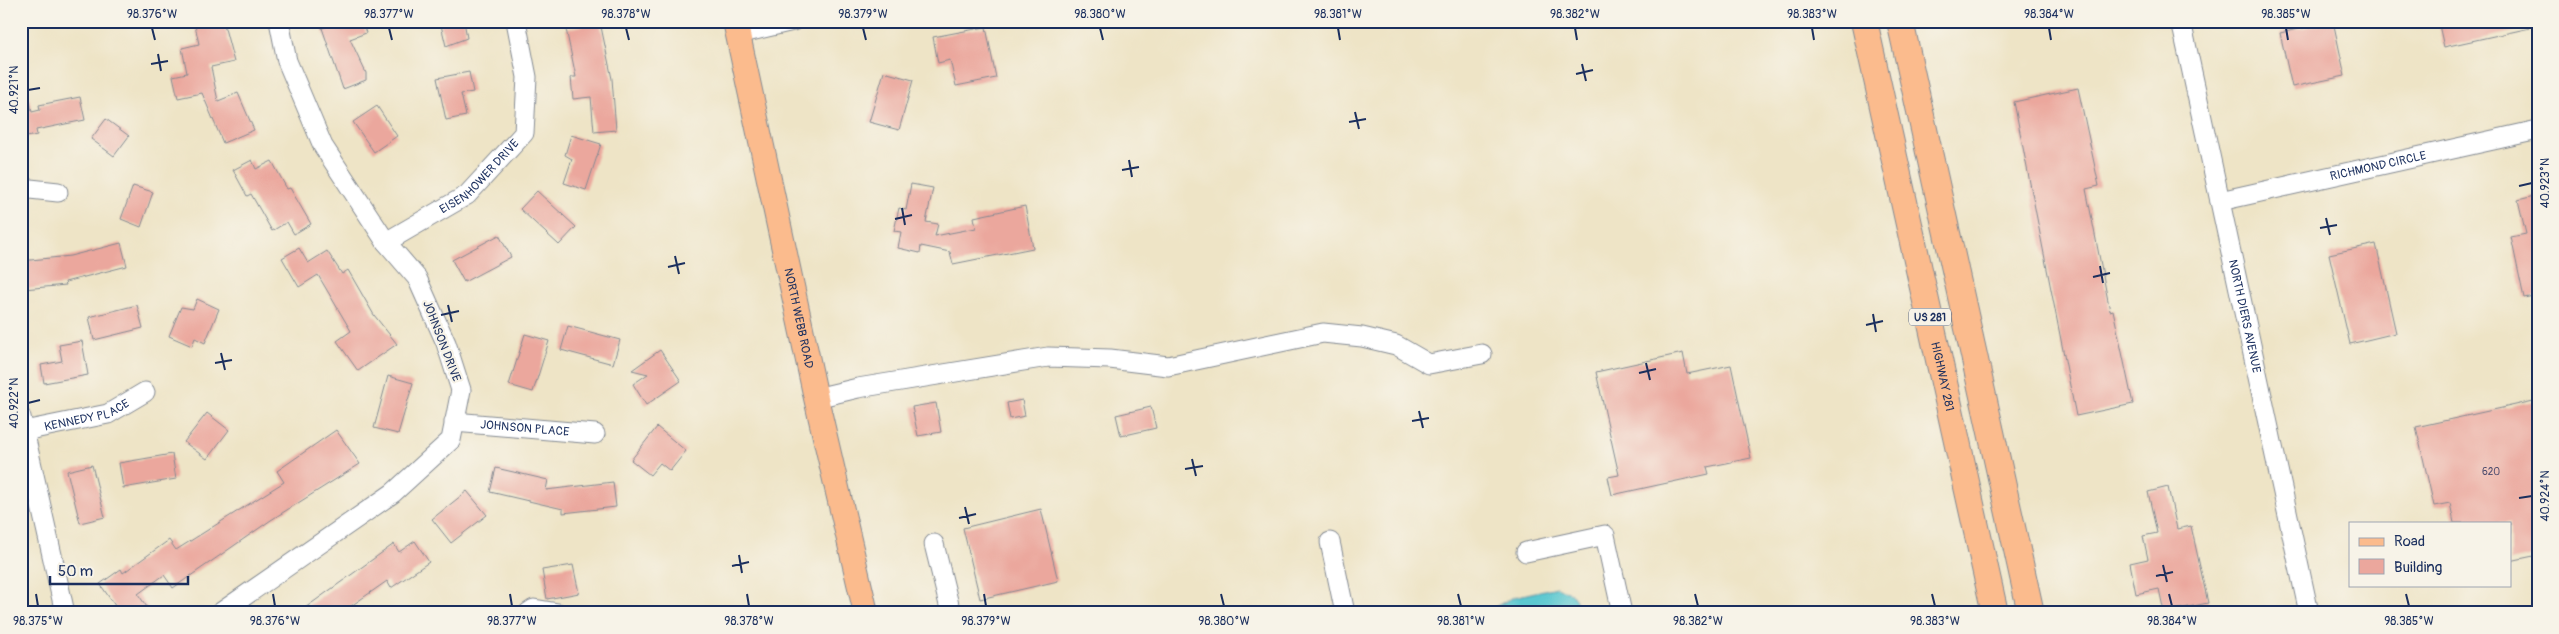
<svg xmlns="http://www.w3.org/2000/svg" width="2559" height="634" font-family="Pangolin,sans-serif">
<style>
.water{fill:#5bc8d0;stroke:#3b7c97}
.building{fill:#eba79d}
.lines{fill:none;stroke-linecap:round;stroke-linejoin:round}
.minor-casing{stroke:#848a92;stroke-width:21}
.major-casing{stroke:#848a92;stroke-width:26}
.highway-casing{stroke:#848a92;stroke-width:28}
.minor{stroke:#fff;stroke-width:19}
.major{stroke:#fbbb8d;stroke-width:24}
.highway{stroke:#fbbb8d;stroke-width:26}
.ticks{fill:none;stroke:#1b2f5e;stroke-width:2}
.labels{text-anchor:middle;stroke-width:4.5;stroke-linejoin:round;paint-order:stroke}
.number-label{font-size:10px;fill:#4f4d6e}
.shield{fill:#f7f3e8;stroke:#5d6a87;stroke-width:1}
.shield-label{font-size:11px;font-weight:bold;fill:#1b2f5e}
.street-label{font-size:12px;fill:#1b2f5e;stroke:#f7f3e8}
.neatline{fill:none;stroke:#1b2f5e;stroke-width:2}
.ticks-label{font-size:12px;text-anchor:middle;fill:#1b2f5e}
</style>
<rect width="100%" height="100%" fill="#f7f3e8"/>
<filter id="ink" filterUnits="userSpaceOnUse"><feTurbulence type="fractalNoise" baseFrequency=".02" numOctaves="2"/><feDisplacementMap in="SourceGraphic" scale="10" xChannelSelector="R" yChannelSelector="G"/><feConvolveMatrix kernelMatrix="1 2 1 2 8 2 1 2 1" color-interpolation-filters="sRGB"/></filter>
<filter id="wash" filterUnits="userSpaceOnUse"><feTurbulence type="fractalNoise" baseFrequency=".0096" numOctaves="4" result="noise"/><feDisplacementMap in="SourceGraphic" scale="20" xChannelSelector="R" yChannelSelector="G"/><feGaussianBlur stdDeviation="1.12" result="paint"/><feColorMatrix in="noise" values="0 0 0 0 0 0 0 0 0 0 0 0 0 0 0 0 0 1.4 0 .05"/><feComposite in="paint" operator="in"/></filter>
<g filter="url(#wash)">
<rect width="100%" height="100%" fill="#eee4c6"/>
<path class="water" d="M1557 587 1573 595 1582 613H1483L1514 597Z"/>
<g id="blocks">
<g class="building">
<path d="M194 21H223L234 62 211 67 218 101 238 93 254 130 223 143 202 93 178 98 173 76 187 73 182 48 199 44Z"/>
<path d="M341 21H362L366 33 350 39 366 73V80L343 89 322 28Z"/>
<path d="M440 21H464L467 38 446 46Z"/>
<path d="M2333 21 2345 76 2292 87 2280 33Z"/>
<path d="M2438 21H2529L2530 28 2444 47Z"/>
<path d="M600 22 612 79 616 130 594 132 591 97 573 99 571 77H576L566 29Z"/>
<path d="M986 27 996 78 956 86 950 60 938 63 933 37Z"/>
<path d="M469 72 473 92 461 94 466 116 446 120 437 78Z"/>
<path d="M884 72 913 80 899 130 869 122Z"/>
<path d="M2078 88 2099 186 2086 189 2110 311 2113 310 2133 404 2076 416 2014 102Z"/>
<path d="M28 93 32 112 40 110 39 105 80 97 85 120 36 130 37 135 21 138V94Z"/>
<path d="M377 106 397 136 374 152 353 122Z"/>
<path d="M106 119 129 136 114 156 91 139Z"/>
<path d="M571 135 601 144 586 190 564 183 572 159 565 155Z"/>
<path d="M252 160 256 169 272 161 287 189 290 188 311 224 294 234 287 222 272 231 251 194 247 196 233 170Z"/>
<path d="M911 184 933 188 926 222 938 224 935 236 976 228 974 217 1025 206 1033 248 953 264 950 252 921 246 920 253 898 248 901 232 894 231 899 208 906 210Z"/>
<path d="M133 186 153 192 141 227 121 219Z"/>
<path d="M537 191 576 227 559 245 520 209Z"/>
<path d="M2538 195V295L2524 298 2511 237 2526 234 2518 200Z"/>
<path d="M499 235 511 257 464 282 452 260Z"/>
<path d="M121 243 127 266 65 282 66 285 24 289 21 261 70 256Z"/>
<path d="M2376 244 2396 333 2350 344 2329 254Z"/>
<path d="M299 248 308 263 327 251 342 274 348 270 374 315 397 344 358 371 337 341 351 331 318 275 299 287 282 258Z"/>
<path d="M197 299 219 309 205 343 195 338 192 346 169 336 181 307 193 309Z"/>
<path d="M137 305 143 328 94 340 89 317Z"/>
<path d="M568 326 620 340 613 364 561 350Z"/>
<path d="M525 334 549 341 533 392 509 385Z"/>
<path d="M82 341 88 375 44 383 41 365 62 361 59 345Z"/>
<path d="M660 350 681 381 646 405 633 384 648 374 632 370Z"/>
<path d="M1683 353 1687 374 1731 365 1751 458 1707 467 1709 474 1612 495 1608 477 1619 475 1596 372Z"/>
<path d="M388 376 413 383 398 434 374 428Z"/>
<path d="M1022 400 1025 416 1010 419 1007 403Z"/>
<path d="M2538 400V555L2510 561V523H2454L2450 503 2434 506 2416 427Z"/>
<path d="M936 403 941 432 918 436 912 407Z"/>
<path d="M1151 407 1156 428 1121 436 1116 415Z"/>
<path d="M207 413 229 430 207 459 184 442Z"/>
<path d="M657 427 686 451 670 471 660 463 650 475 631 460Z"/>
<path d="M336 430 360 464 271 520 173 588 164 575 138 594 151 613H120L100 584 121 569 123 573 169 540 176 550 284 482 277 471Z"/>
<path d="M172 454 176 479 123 488 119 463Z"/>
<path d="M92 465 105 517 80 523 67 471Z"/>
<path d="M496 468 548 480 546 490 613 482 616 507 563 513V509L490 492Z"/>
<path d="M2168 487 2177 529 2191 526 2208 603 2164 612 2159 589 2136 594 2130 563 2148 559 2143 536 2157 533 2148 492Z"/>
<path d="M467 491 487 515 451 543 432 519Z"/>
<path d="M1041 509 1058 581 980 599 963 528Z"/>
<path d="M415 541 429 562 391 588 387 581 341 613H298L394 544 399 552Z"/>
<path d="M573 565 579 593 547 599 542 570Z"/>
</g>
</g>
</g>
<g filter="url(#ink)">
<use href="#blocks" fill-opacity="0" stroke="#848a92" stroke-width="1"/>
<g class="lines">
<g class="minor-casing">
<g id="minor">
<path id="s1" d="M2181 21 2309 613"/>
<path d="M738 34 793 21"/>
<path d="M21 188 58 192"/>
<path id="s2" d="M2220 201 2538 130"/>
<path id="s3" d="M386 242 467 195 524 133 527 77 516 21"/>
<path d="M816 398 858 388 1048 357 1110 359 1168 366 1323 333 1362 337 1396 345 1429 364 1482 354"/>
<path d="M21 417 65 613"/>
<path id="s4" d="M454 422 595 434"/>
<path id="s5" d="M24 431 108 414 145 392"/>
<path d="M1330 542 1345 613"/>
<path d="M934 544 951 613"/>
<path d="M1526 552 1605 535 1622 613"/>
<path d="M220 613 393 493 451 440 461 390 446 343 417 278 386 242 323 146 287 61 279 21"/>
<path d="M528 613 534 609 558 613"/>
</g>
</g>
<g class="major-casing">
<g id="major">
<path id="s6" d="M735 21 816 398 866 613"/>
</g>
</g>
<g class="highway-casing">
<g id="highway">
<path id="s7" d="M1864 21 1995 613"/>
<path d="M1900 21 2031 613"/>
</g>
</g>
<use href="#minor" class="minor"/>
<use href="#major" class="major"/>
<use href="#highway" class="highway"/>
</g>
</g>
<path class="ticks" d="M152 28 155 40M389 28 392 40M626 28 629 40M863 28 866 40M1100 28 1103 40M1338 28 1340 40M1575 28 1577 40M1812 28 1814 40M2049 28 2051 40M2286 28 2288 40M158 54 161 71M151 64 168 61M1582 64 1586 81M1576 74 1593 70M28 90 40 88M1355 112 1359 129M1349 122 1366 119M1129 160 1132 177M1122 170 1139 167M2519 186 2532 183M902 208 905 225M2326 218 2330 235M895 219 912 215M2320 228 2337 225M675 256 679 274M2100 266 2103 283M668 267 685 263M2093 277 2110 273M448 305 452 322M1873 314 1876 332M441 315 459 311M1866 325 1883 321M221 353 225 370M215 363 232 360M1646 363 1650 380M1639 373 1656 369M28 403 40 400M1419 411 1423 428M1412 421 1429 418M1192 459 1196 476M1185 469 1203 466M2519 498 2532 496M965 507 969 524M959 518 976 514M739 555 742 573M2163 565 2167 582M732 566 749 562M2156 576 2173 572M36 594 38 606M273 594 275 606M510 594 512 606M747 594 749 606M984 594 986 606M1221 594 1224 606M1458 594 1461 606M1695 594 1698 606M1932 594 1935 606M2169 594 2172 606M2406 594 2409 606"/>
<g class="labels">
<g class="number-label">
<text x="2491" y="475">620</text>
</g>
<rect class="shield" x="1909" y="308.5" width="42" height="17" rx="4"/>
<g class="shield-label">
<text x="1930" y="321">US 281</text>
</g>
<g class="street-label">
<text dy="4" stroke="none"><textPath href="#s2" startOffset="162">RICHMOND CIRCLE</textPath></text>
<text dy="4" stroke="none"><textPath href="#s3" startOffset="115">EISENHOWER DRIVE</textPath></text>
<text dy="4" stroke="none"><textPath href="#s6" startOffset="304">NORTH WEBB ROAD</textPath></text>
<text dy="4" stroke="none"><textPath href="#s1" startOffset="302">NORTH DIERS AVENUE</textPath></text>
<text transform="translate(442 341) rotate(69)" y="4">JOHNSON DRIVE</text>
<text dy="4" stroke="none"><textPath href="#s7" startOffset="364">HIGHWAY 281</textPath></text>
<text dy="4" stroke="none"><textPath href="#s5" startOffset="65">KENNEDY PLACE</textPath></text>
<text dy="4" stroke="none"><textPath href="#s4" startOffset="71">JOHNSON PLACE</textPath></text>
</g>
</g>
<rect width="2559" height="634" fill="none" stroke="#f7f3e8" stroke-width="55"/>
<rect x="2349" y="522" width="162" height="65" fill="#f7f3e8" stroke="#9fa5b1"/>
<rect x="2359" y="538" width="25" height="8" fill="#fbbb8d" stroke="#9fa5b1"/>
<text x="2394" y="546" font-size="15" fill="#1b2f5e">Road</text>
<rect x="2359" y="559" width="25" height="15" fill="#eba79d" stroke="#9fa5b1"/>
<text x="2394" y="572" font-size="15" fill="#1b2f5e">Building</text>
<path d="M50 576v8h138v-8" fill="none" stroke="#1b2f5e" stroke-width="2.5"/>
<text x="58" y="576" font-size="15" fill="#1b2f5e" stroke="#f7f3e8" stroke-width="4" paint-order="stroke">50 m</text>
<rect x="28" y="28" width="2504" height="578" class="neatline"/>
<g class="ticks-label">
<text x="152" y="18">98.376°W</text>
<text x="389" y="18">98.377°W</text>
<text x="626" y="18">98.378°W</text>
<text x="863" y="18">98.379°W</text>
<text x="1100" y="18">98.380°W</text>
<text x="1338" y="18">98.381°W</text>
<text x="1575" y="18">98.382°W</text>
<text x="1812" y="18">98.383°W</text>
<text x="2049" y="18">98.384°W</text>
<text x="2286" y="18">98.385°W</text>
<text transform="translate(14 90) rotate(-90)" y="4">40.921°N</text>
<text transform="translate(2545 183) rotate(-90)" y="4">40.923°N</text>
<text transform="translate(14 403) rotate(-90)" y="4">40.922°N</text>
<text transform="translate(2545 496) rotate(-90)" y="4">40.924°N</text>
<text x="38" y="625">98.375°W</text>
<text x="275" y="625">98.376°W</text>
<text x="512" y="625">98.377°W</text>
<text x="749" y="625">98.378°W</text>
<text x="986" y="625">98.379°W</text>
<text x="1224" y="625">98.380°W</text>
<text x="1461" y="625">98.381°W</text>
<text x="1698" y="625">98.382°W</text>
<text x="1935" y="625">98.383°W</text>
<text x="2172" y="625">98.384°W</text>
<text x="2409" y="625">98.385°W</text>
</g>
</svg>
